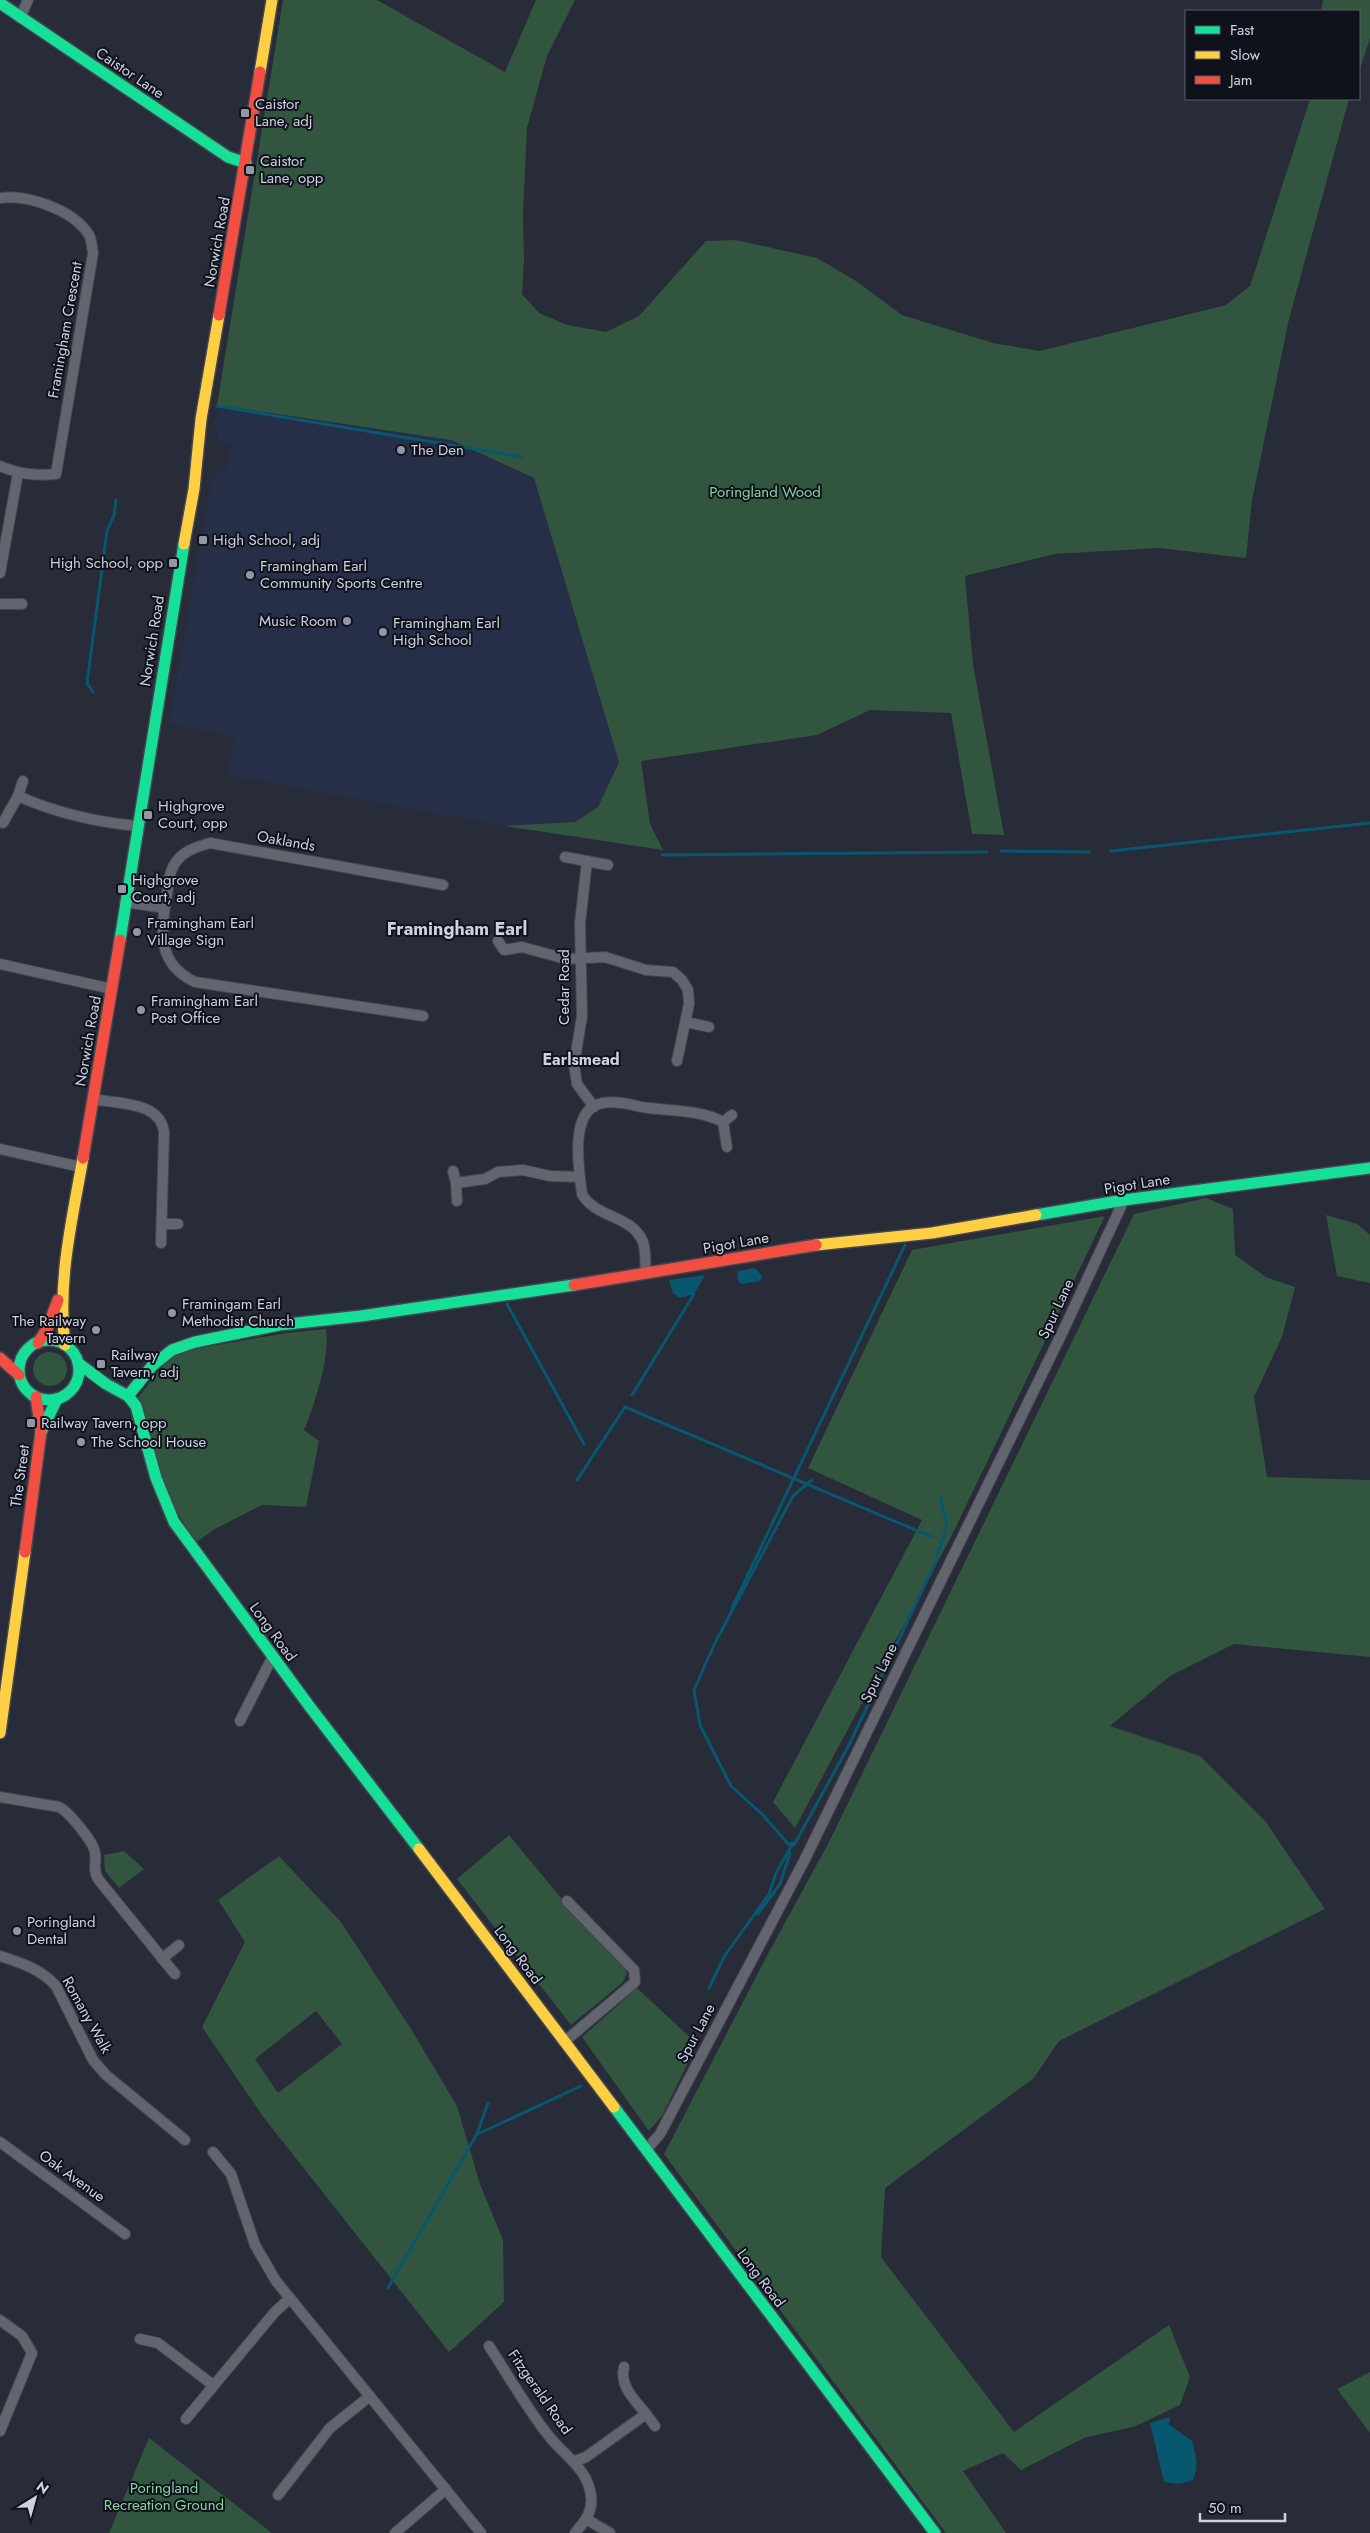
<svg xmlns="http://www.w3.org/2000/svg" width="1370" height="2533" font-family="Jost,sans-serif">
<style>
.built{fill:#272e48}
.green{fill:#31553f;fill-rule:evenodd}
.water{fill:#07586e}
.lines{fill:none;stroke-linecap:round;stroke-linejoin:round}
.stream{stroke:#07586e;stroke-width:3}
.street-casing{stroke:#444651;stroke-width:12}
.fast-casing{stroke:#444651;stroke-width:14}
.slow-casing{stroke:#444651;stroke-width:14}
.jam-casing{stroke:#444651;stroke-width:14}
.street{stroke:#63656e;stroke-width:10}
.fast{stroke:#16e098;stroke-width:11}
.slow{stroke:#ffcf43;stroke-width:11}
.jam{stroke:#f24e42;stroke-width:11}
.poi-dot{fill:#9397a5;stroke:#0f111b;stroke-width:2}
.labels{text-anchor:middle;stroke-width:4;stroke-linejoin:round;paint-order:stroke}
.street-label{font-size:15px;fill:#cdd1e0;stroke:#0f111b}
.poi-label{font-size:15px;fill:#cdd1e0;stroke:#0f111b;text-anchor:start}
.park-label{font-size:15px;fill:#85d59f;stroke:#0f111b}
.neighbourhood-label{font-size:16px;font-weight:bold;fill:#cdd1e0;stroke:#0f111b}
.quarter-label{font-size:18px;font-weight:bold;fill:#cdd1e0;stroke:#0f111b}
</style>
<rect width="100%" height="100%" fill="#282b38"/>
<path class="built" d="M217 405 451 440 534 478 619 761 663 850 504 826 228 775 235 737 169 723 212 477 226 468 231 447 219 440 215 426Z"/>
<g class="green">
<path d="M283 0H377L505 72 536 0H575L547 56 527 128 523 213 524 260 522 294 539 313 567 325 606 332 639 316 706 241 736 240 817 258 856 281 902 315 993 343 1040 351 1226 305 1250 286 1310 99H1349L1289 319 1252 500 1246 558 1159 548 1054 554 965 576 973 664 1004 835 972 834 951 713 870 710 817 735 641 761 650 824 663 850 504 826 575 822 598 807 619 762 534 478 451 440 217 405Z"/>
<path d="M1323 0H1370V39L1359 71V11H1321Z"/>
<path d="M1206 1198 1233 1209 1235 1255 1266 1277 1295 1287 1282 1337 1254 1397 1267 1477 1370 1480V1657L1234 1644 1170 1676 1110 1726 1200 1756 1266 1822 1325 1909 1059 2041 1034 2078 885 2188 881 2257 1014 2432 1169 2325 1190 2377 1180 2405 1136 2426 1084 2438 1021 2470 1003 2453 963 2471 1006 2533H946L664 2154 769 1952 829 1842 1134 1214Z"/>
<path d="M1326 1215 1357 1224 1370 1235V1283L1337 1276Z"/>
<path d="M1105 1216 952 1535 795 1828 773 1802 922 1520 808 1468 912 1250Z"/>
<path d="M326 1329C331 1354 314 1407 304 1430L319 1441 306 1507 262 1505 215 1529 195 1543 169 1498 136 1400 167 1361 182 1351 286 1333Z"/>
<circle cx="50" cy="1369" r="17"/>
<path d="M509 1835 561 1898 624 1966 627 1974 622 1983 571 2025 457 1879Z"/>
<path d="M124 1851 144 1869 119 1888 105 1871 104 1855Z"/>
<path d="M279 1856 341 1922 411 2029 457 2106 480 2184 503 2240 504 2302 449 2352 264 2118 202 2027 245 1942 218 1900ZM316 2011 342 2044 278 2093 255 2059Z"/>
<path d="M637 1988 697 2044 662 2116 649 2131 582 2037Z"/>
<path d="M1370 2372V2433L1337 2389Z"/>
<path d="M149 2438 272 2533H109Z"/>
</g>
<g class="water">
<path d="M755 1268 762 1276 760 1281 741 1284 737 1279 738 1271Z"/>
<path d="M705 1275 694 1294 680 1298 673 1293 669 1280Z"/>
<path d="M1170 2417 1169 2425 1192 2441C1196 2456 1199 2466 1193 2480L1179 2484 1164 2482 1150 2423Z"/>
</g>
<g class="lines">
<g class="stream">
<path d="M217 406 522 457"/>
<path d="M93 692 87 683 107 531 114 515 116 500"/>
<path d="M1001 851 1089 852"/>
<path d="M1111 851 1370 823"/>
<path d="M662 855 987 852"/>
<path d="M507 1304 584 1444"/>
<path d="M632 1395 694 1294"/>
<path d="M577 1480 625 1407 932 1537"/>
<path d="M732 1608 905 1245"/>
<path d="M794 1845 847 1749 936 1561 947 1524 940 1497"/>
<path d="M758 1914 780 1884 790 1853"/>
<path d="M709 1988 724 1957 769 1894 776 1873 793 1843 788 1844 763 1815 731 1786 700 1725 694 1690 715 1643 793 1496 812 1480"/>
<path d="M478 2134 581 2086"/>
<path d="M388 2288 477 2134 488 2103"/>
</g>
<g class="street-casing">
<g id="street">
<path d="M20 18 28 0"/>
<path d="M0 198C27 194 74 210 89 235 92 240 92 248 93 253L56 474C35 476 19 474 0 466"/>
<path d="M0 573 18 473"/>
<path d="M0 604H22"/>
<path d="M18 796 23 781"/>
<path d="M3 823 18 796C56 813 96 822 137 826"/>
<path d="M565 857 608 865"/>
<path d="M587 861 580 923 582 1016 574 1065 577 1084 594 1107"/>
<path d="M125 902 164 908"/>
<path d="M498 941 504 950 522 947 566 959 605 957 646 970 673 972 682 980 688 990 689 1004 677 1061"/>
<path d="M0 964 112 989"/>
<path d="M423 1016 195 982C157 964 160 931 167 895 168 885 169 873 174 865 182 851 196 847 210 843L443 885"/>
<path d="M686 1022 709 1027"/>
<path d="M93 1099C118 1104 161 1101 164 1133L161 1243"/>
<path d="M723 1122 727 1147"/>
<path d="M0 1149 81 1167"/>
<path d="M453 1171 456 1183"/>
<path d="M457 1201 456 1183 485 1179 498 1172 523 1170 550 1176 579 1177"/>
<path d="M162 1224H178"/>
<path d="M646 1273C645 1263 646 1251 643 1242 632 1215 595 1218 582 1194 579 1170 568 1108 603 1103 619 1100 633 1106 649 1108 674 1111 700 1110 723 1122L732 1115"/>
<path d="M240 1721 273 1656"/>
<path d="M0 1797 59 1807C68 1811 94 1842 95 1853 97 1864 92 1868 98 1879L175 1974"/>
<path d="M0 1956C21 1963 41 1969 56 1986L93 2060 106 2075 185 2140"/>
<path d="M162 1959 179 1945"/>
<path d="M564 2042 635 1982 634 1970 567 1901"/>
<path d="M0 2142 125 2234"/>
<path d="M646 2150 660 2134 804 1861 1064 1329 1124 1200"/>
<path d="M213 2152 231 2174 255 2245 276 2281 481 2533"/>
<path d="M0 2320 22 2336 32 2353 0 2431"/>
<path d="M140 2339 158 2343 213 2385"/>
<path d="M489 2346C508 2375 526 2407 548 2435 563 2455 588 2468 591 2496 593 2512 585 2521 575 2533"/>
<path d="M646 2414 655 2426"/>
<path d="M186 2419 274 2313 290 2298"/>
<path d="M575 2461 586 2457 646 2414C635 2400 619 2386 624 2367"/>
<path d="M278 2495 330 2428 370 2396"/>
<path d="M586 2519 610 2533"/>
<path d="M395 2533 446 2489"/>
</g>
</g>
<g class="fast-casing">
<g id="fast">
<path d="M0 3 228 157 246 163"/>
<path d="M120 940 184 544"/>
<path d="M1036 1215 1124 1200 1370 1168"/>
<circle cx="49" cy="1370" r="30"/>
<path d="M78 1363 106 1384 128 1396 136 1406 156 1478 174 1522 310 1707 419 1849"/>
<path d="M128 1396 152 1366 172 1350 195 1342 279 1325 361 1316 574 1285"/>
<path d="M41 1432 57 1399"/>
<path d="M614 2107 935 2533"/>
</g>
</g>
<g class="slow-casing">
<g id="slow">
<path d="M260 72 272 0"/>
<path d="M184 544 194 489 201 419 219 315"/>
<path d="M816 1245 932 1233 1036 1215"/>
<path d="M65 1345C57 1282 72 1220 83 1158"/>
<path d="M0 1733 25 1552"/>
<path d="M419 1849 614 2107"/>
</g>
</g>
<g class="jam-casing">
<g id="jam">
<path d="M219 315 260 72"/>
<path d="M83 1158 120 940"/>
<path d="M574 1285 816 1245"/>
<path d="M38 1343 47 1329 58 1300"/>
<path d="M0 1358 19 1375"/>
<path d="M25 1552 41 1432 36 1397"/>
</g>
</g>
<use href="#street" class="street"/>
<use href="#fast" class="fast"/>
<use href="#slow" class="slow"/>
<use href="#jam" class="jam"/>
</g>
<g class="poi-dot">
<rect x="240" y="108" width="10" height="10" rx="2.5"/>
<rect x="245" y="165" width="10" height="10" rx="2.5"/>
<circle cx="401" cy="450" r="5"/>
<rect x="198" y="535" width="10" height="10" rx="2.5"/>
<rect x="168" y="558" width="10" height="10" rx="2.5"/>
<circle cx="250" cy="575" r="5"/>
<circle cx="347" cy="621" r="5"/>
<circle cx="383" cy="632" r="5"/>
<rect x="143" y="810" width="10" height="10" rx="2.5"/>
<rect x="117" y="884" width="10" height="10" rx="2.5"/>
<circle cx="137" cy="932" r="5"/>
<circle cx="141" cy="1010" r="5"/>
<circle cx="172" cy="1313" r="5"/>
<circle cx="96" cy="1330" r="5"/>
<rect x="96" y="1359" width="10" height="10" rx="2.5"/>
<rect x="26" y="1418" width="10" height="10" rx="2.5"/>
<circle cx="81" cy="1442" r="5"/>
<circle cx="17" cy="1931" r="5"/>
</g>
<g class="labels">
<g class="street-label">
<text transform="translate(130 73) rotate(34)" y="5">Caistor Lane</text>
<text transform="translate(217 242) rotate(-80)" y="5">Norwich Road</text>
<text transform="translate(65 330) rotate(-80)" y="5">Framingham Crescent</text>
<text transform="translate(152 641) rotate(-81)" y="5">Norwich Road</text>
<text transform="translate(286 841) rotate(10)" y="5">Oaklands</text>
<text transform="translate(564 987) rotate(-90)" y="5">Cedar Road</text>
<text transform="translate(88 1041) rotate(-80)" y="5">Norwich Road</text>
<text transform="translate(1137 1184) rotate(-9)" y="5">Pigot Lane</text>
<text transform="translate(736 1243) rotate(-10)" y="5">Pigot Lane</text>
<text transform="translate(1056 1309) rotate(-65)" y="5">Spur Lane</text>
<text transform="translate(20 1476) rotate(-82)" y="5">The Street</text>
<text transform="translate(273 1632) rotate(54)" y="5">Long Road</text>
<text transform="translate(879 1673) rotate(-64)" y="5">Spur Lane</text>
<text transform="translate(518 1955) rotate(53)" y="5">Long Road</text>
<text transform="translate(87 2015) rotate(61)" y="5">Romany Walk</text>
<text transform="translate(696 2033) rotate(-62)" y="5">Spur Lane</text>
<text transform="translate(72 2176) rotate(36)" y="5">Oak Avenue</text>
<text transform="translate(761 2278) rotate(53)" y="5">Long Road</text>
<text transform="translate(540 2392) rotate(55)" y="5">Fitzgerald Road</text>
</g>
<g class="poi-label">
<text x="255" y="109">Caistor<tspan x="255" dy="17">Lane, adj</tspan></text>
<text x="260" y="166">Caistor<tspan x="260" dy="17">Lane, opp</tspan></text>
<text x="411" y="455">The Den</text>
<text x="213" y="545">High School, adj</text>
<text x="163" y="568" text-anchor="end">High School, opp</text>
<text x="260" y="571">Framingham Earl<tspan x="260" dy="17">Community Sports Centre</tspan></text>
<text x="337" y="626" text-anchor="end">Music Room</text>
<text x="393" y="628">Framingham Earl<tspan x="393" dy="17">High School</tspan></text>
<text x="158" y="811">Highgrove<tspan x="158" dy="17">Court, opp</tspan></text>
<text x="132" y="885">Highgrove<tspan x="132" dy="17">Court, adj</tspan></text>
<text x="147" y="928">Framingham Earl<tspan x="147" dy="17">Village Sign</tspan></text>
<text x="151" y="1006">Framingham Earl<tspan x="151" dy="17">Post Office</tspan></text>
<text x="182" y="1309">Framingam Earl<tspan x="182" dy="17">Methodist Church</tspan></text>
<text x="86" y="1326" text-anchor="end">The Railway<tspan x="86" dy="17">Tavern</tspan></text>
<text x="111" y="1360">Railway<tspan x="111" dy="17">Tavern, adj</tspan></text>
<text x="41" y="1428">Railway Tavern, opp</text>
<text x="91" y="1447">The School House</text>
<text x="27" y="1927">Poringland<tspan x="27" dy="17">Dental</tspan></text>
</g>
<g class="park-label">
<text x="765" y="497">Poringland Wood</text>
<text x="164" y="2493">Poringland<tspan x="164" dy="17">Recreation Ground</tspan></text>
</g>
<g class="neighbourhood-label">
<text x="581" y="1065">Earlsmead</text>
</g>
<g class="quarter-label">
<text x="457" y="935">Framingham Earl</text>
</g>
</g>
<rect x="1185" y="10" width="175" height="90" fill="#0f111b" stroke="#5b5e6a"/>
<rect x="1195" y="26" width="25" height="8" fill="#16e098" stroke="#5b5e6a"/>
<text x="1230" y="35" font-size="15" fill="#cdd1e0">Fast</text>
<rect x="1195" y="51" width="25" height="8" fill="#ffcf43" stroke="#5b5e6a"/>
<text x="1230" y="60" font-size="15" fill="#cdd1e0">Slow</text>
<rect x="1195" y="76" width="25" height="8" fill="#f24e42" stroke="#5b5e6a"/>
<text x="1230" y="85" font-size="15" fill="#cdd1e0">Jam</text>
<g transform="translate(35 2498) rotate(37)" stroke="#0f111b" stroke-width="4" paint-order="stroke">
<path d="M0-4L9 19L0 12L-9 19Z" fill="#cdd1e0"/>
<text y="-8" font-size="14" font-weight="bold" text-anchor="middle" fill="#cdd1e0">N</text>
</g>
<path d="M1200 2513v8h85v-8" fill="none" stroke="#cdd1e0" stroke-width="2.5"/>
<text x="1208" y="2513" font-size="15" fill="#cdd1e0" stroke="#0f111b" stroke-width="4" paint-order="stroke">50 m</text>
</svg>
